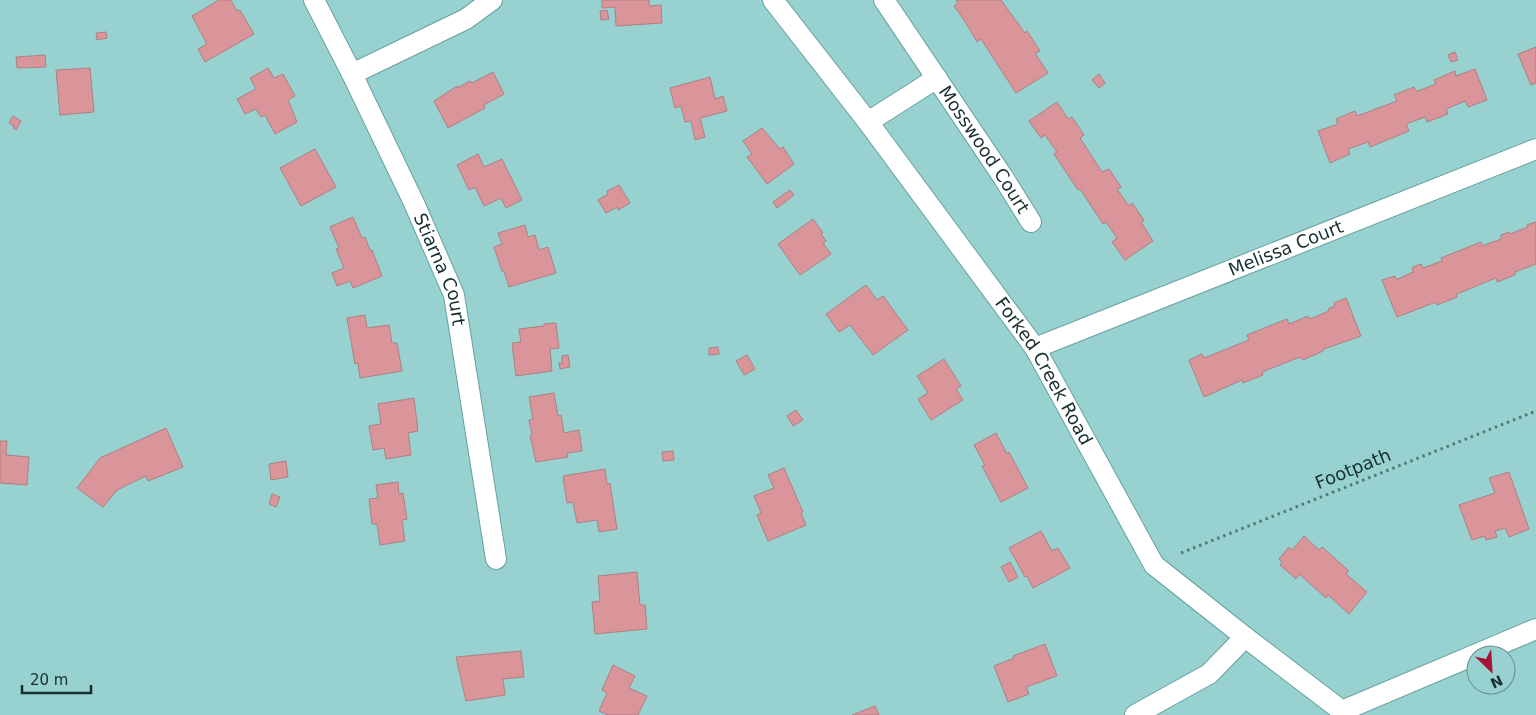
<svg xmlns="http://www.w3.org/2000/svg" width="1536" height="715" font-family="'DejaVu Sans',sans-serif">
<style>
.building{fill:#da959a;stroke:#af7f82}
.lines{fill:none;stroke-linecap:round;stroke-linejoin:round}
.minor-casing{stroke:#68a1a1;stroke-width:22}
.path{stroke:#517978;stroke-width:3;stroke-dasharray:2.5 4;stroke-linecap:butt}
.minor{stroke:#fff;stroke-width:20}
.labels{text-anchor:middle;stroke-width:4.5;stroke-linejoin:round;paint-order:stroke}
.street-label{font-size:18px;fill:#172f2f;stroke:#97d1d0}
</style>
<rect width="100%" height="100%" fill="#97d1d0"/>
<g class="building">
<path d="M219 0H231L237 11 240 10 254 34 205 62 198 49 207 44 192 16Z"/>
<path d="M602 0H649V6L661 5 662 23 616 26 615 7 602 8Z"/>
<path d="M956 0H1001L1025 33 1027 31 1040 51 1035 53 1048 73 1016 93 981 39 977 42 966 23 954 6 958 3Z"/>
<path d="M607 10 609 19 601 20 600 11Z"/>
<path d="M106 32 107 38 97 40 96 33Z"/>
<path d="M1536 47V83L1531 85 1518 54Z"/>
<path d="M1455 52 1458 60 1451 62 1448 55Z"/>
<path d="M45 55 46 67 17 68 16 57Z"/>
<path d="M90 68 94 112 60 115 56 70Z"/>
<path d="M268 68 274 78 283 74 295 96 288 100 297 122 275 134 265 115 261 117 256 109 245 114 237 99 256 89 250 78Z"/>
<path d="M1475 69 1487 100 1468 107 1465 101 1446 109 1448 114 1435 119 1427 122 1425 117 1406 124 1409 131 1370 147 1368 142 1348 149 1350 154 1330 163 1318 131 1338 124 1336 119 1355 111 1357 116 1397 101 1394 95 1414 87 1416 91H1418L1436 84 1434 80 1455 71 1456 76Z"/>
<path d="M493 72 504 94 484 105 485 108 448 128 434 101 457 86V88L470 81 472 83Z"/>
<path d="M1099 74 1105 83 1099 88 1092 80Z"/>
<path d="M710 77 715 99 723 96 727 111 700 118 705 137 695 140 691 121 685 122 681 106 675 108 670 88Z"/>
<path d="M1057 102 1068 119 1072 117 1084 135 1080 138 1102 172 1109 169 1121 187 1117 189 1129 206 1132 203 1144 220 1141 222 1153 241 1125 260 1112 242 1117 238 1106 222 1103 224 1080 189 1078 190 1054 154 1057 152 1045 135 1041 138 1029 121Z"/>
<path d="M13 116 21 121 16 130 13 128 14 126 9 123Z"/>
<path d="M762 128 780 149 783 147 794 164 767 184 747 157 752 154 743 141Z"/>
<path d="M315 149 336 187 301 206 280 168Z"/>
<path d="M478 154 484 167 502 159 522 200 506 208 501 198 484 206 475 187 469 190 457 165Z"/>
<path d="M619 185 630 203 618 210 617 207 606 213 598 200 608 194 607 191Z"/>
<path d="M790 190 794 195 777 208 773 202Z"/>
<path d="M353 217 362 238 365 237 370 250H372L382 276 353 288 350 281 337 286 332 273 344 268 336 249 339 248 330 227Z"/>
<path d="M813 219 823 233 821 234 826 241 823 243 831 254 800 275 778 244Z"/>
<path d="M1536 222V264L1515 272V275L1497 282 1496 278 1459 293 1456 294 1457 297 1437 305 1436 302 1397 317 1382 280 1395 276 1396 279H1398L1413 272 1412 268 1413 267 1421 264 1423 268 1442 261 1441 258 1481 242 1482 246 1490 243 1501 239V235L1509 232 1510 234 1528 227 1527 225Z"/>
<path d="M525 225 528 237 535 235 539 250 548 247 556 273 509 287 504 271H502L494 247 502 244 498 233Z"/>
<path d="M866 285 877 300 883 296 908 330 873 355 850 325 839 332 826 314Z"/>
<path d="M1346 298 1361 336 1324 349 1323 351 1303 360 1300 357 1262 372 1263 375 1243 383 1242 380 1204 397 1189 360 1202 354 1204 358 1249 340 1247 335 1287 319 1289 324 1308 316 1310 319 1329 311 1328 309 1335 306 1334 303Z"/>
<path d="M365 315 367 328 389 325 392 343H397L402 371 360 378 358 363 355 364 347 318Z"/>
<path d="M556 323 559 348 550 349 552 371 516 376 512 343 521 342 519 329 544 326V324Z"/>
<path d="M718 347 719 354 709 355V348Z"/>
<path d="M568 355 570 367 560 369 559 363H562V356Z"/>
<path d="M747 355 755 369 744 375 736 361Z"/>
<path d="M944 359 961 386 956 389 963 400 931 420 918 399 928 393 917 376Z"/>
<path d="M554 393 558 416 561 415 564 433 579 430 582 451 567 453 568 457 536 462 530 436 532 435 529 420 533 419 529 397Z"/>
<path d="M414 398 418 431 408 433 411 455 386 459 384 448 373 450 369 426 381 424 378 404Z"/>
<path d="M796 410 803 420 793 426 787 416Z"/>
<path d="M166 428 183 467 148 481 146 476 117 490 103 507 77 488 100 458Z"/>
<path d="M996 433 1007 454 1009 452 1028 488 1001 502 982 466 985 465 974 445Z"/>
<path d="M0 441H7L6 455 29 457 27 485 0 483Z"/>
<path d="M673 451 674 460 663 461 662 452Z"/>
<path d="M286 461 288 477 271 480 269 464Z"/>
<path d="M784 468 803 512 801 513 806 525 768 541 757 515 761 513 754 496 774 488 768 475Z"/>
<path d="M605 469 607 484 610 483 617 529 599 532 597 520 577 523 573 502 567 503 563 476Z"/>
<path d="M1509 472 1529 529 1509 537 1505 528 1495 531 1497 537 1486 540 1485 536 1472 540 1459 505 1495 493 1489 478Z"/>
<path d="M398 482 399 494 403 493 407 519 402 520 405 541 380 545 377 524H372L369 499 378 498 376 485Z"/>
<path d="M272 494 280 497 276 507 269 504Z"/>
<path d="M1041 531 1052 551 1058 548 1070 568 1033 588 1027 576 1025 577 1009 548Z"/>
<path d="M1304 536 1319 550 1322 547 1349 571 1346 574 1367 592 1349 614 1328 595 1326 598 1299 574 1296 579 1280 565 1282 562 1279 559 1289 547 1292 550Z"/>
<path d="M1010 562 1018 577 1009 582 1001 567Z"/>
<path d="M637 572 640 605H645L647 629 595 634 592 602 600 601 598 576Z"/>
<path d="M1045 644 1057 676 1026 687 1029 694 1008 702 994 666 1014 658 1013 656Z"/>
<path d="M521 651 524 677 503 679 505 695 466 701 456 657Z"/>
<path d="M613 665 635 676 629 688 647 696 638 715H608L599 711 607 693 602 690Z"/>
<path d="M875 706 879 715H852Z"/>
</g>
<g class="lines">
<g class="minor-casing">
<g id="minor">
<path id="s1" d="M314 0 352 74 414 203 454 295 496 559"/>
<path id="s2" d="M773 0 868 122 1035 348 1154 565 1245 637 1342 711 1536 629"/>
<path id="s3" d="M884 0 1003 177 1031 222"/>
<path d="M352 74 466 19 492 0"/>
<path d="M868 122 937 78"/>
<path id="s4" d="M1035 348 1536 149"/>
<path d="M1135 715 1209 674 1245 637"/>
</g>
</g>
<path class="path" d="M1181 553 1536 411"/>
<use href="#minor" class="minor"/>
</g>
<g class="labels">
<g class="street-label">
<text dy="6" stroke="none"><textPath href="#s3" startOffset="180">Mosswood Court</textPath></text>
<text dy="6" stroke="none"><textPath href="#s4" startOffset="270">Melissa Court</textPath></text>
<text dy="6" stroke="none"><textPath href="#s1" startOffset="298">Stiarna Court</textPath></text>
<text dy="6" stroke="none"><textPath href="#s2" startOffset="460">Forked Creek Road</textPath></text>
<text transform="translate(1353 469) rotate(-22)" y="6">Footpath</text>
</g>
</g>
<g transform="translate(1491 670) rotate(155)"><circle r="24" fill="#97d1d0" stroke="#649090"/>
<path d="M0-4L9 19L0 12L-9 19Z" fill="#a8113a"/>
<text y="-8" font-size="14" font-weight="bold" text-anchor="middle" fill="#172f2f">N</text>
</g>
<path d="M22 685v8h69v-8" fill="none" stroke="#172f2f" stroke-width="2.5"/>
<text x="30" y="685" font-size="15" fill="#172f2f" stroke="#97d1d0" stroke-width="4" paint-order="stroke">20 m</text>
</svg>
